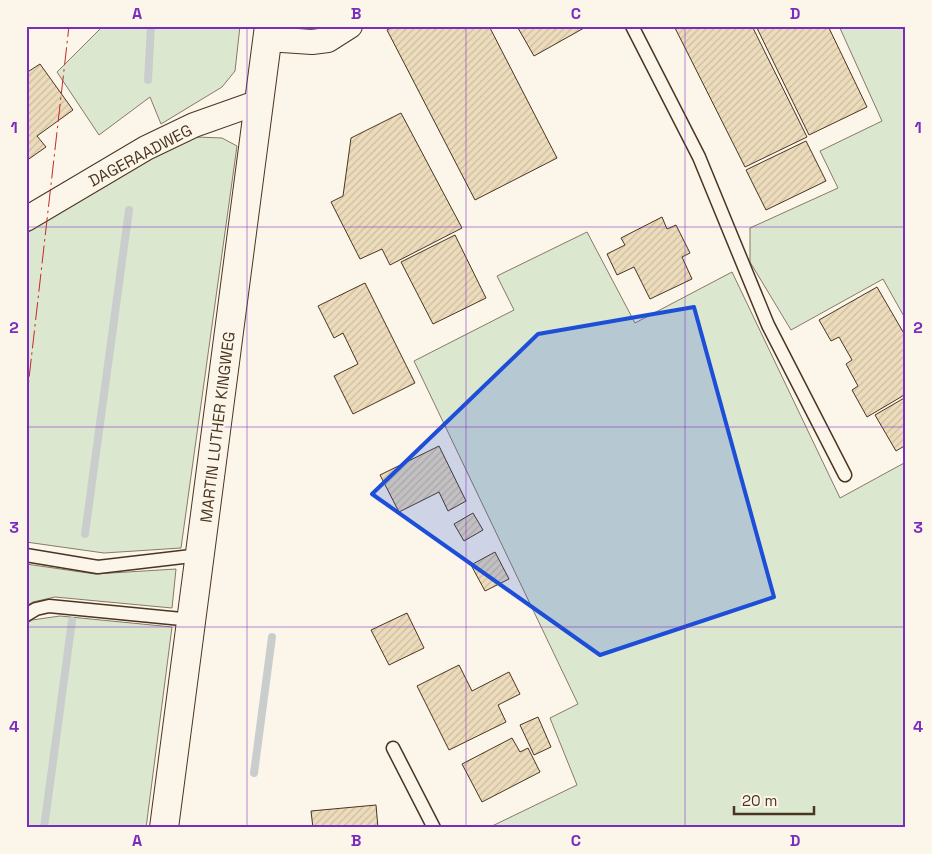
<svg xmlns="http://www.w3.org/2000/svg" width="932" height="854" font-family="'Space Grotesk',sans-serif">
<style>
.grass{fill:#dce7d0;stroke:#887966}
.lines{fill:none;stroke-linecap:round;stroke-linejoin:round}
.stream{stroke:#c9cecd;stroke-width:8}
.building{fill:url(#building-hatch);stroke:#4a3520}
.lane-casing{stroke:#4a3520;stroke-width:15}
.street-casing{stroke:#4a3520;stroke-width:26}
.primary-casing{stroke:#4a3520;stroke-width:30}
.lane{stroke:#fbf6e9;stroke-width:12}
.street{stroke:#fbf6e9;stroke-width:24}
.primary{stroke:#fbf6e9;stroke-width:28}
.power{stroke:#c62828;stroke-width:1;stroke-dasharray:18 4 2.5 4;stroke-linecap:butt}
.marked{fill:#1d4ed8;fill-opacity:0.2;stroke:#1d4ed8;stroke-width:4;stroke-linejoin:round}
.grid{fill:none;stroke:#7b2cbf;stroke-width:1;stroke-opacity:0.55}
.labels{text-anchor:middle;stroke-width:4;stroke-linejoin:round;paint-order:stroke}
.street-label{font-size:16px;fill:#4a3520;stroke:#fbf6e9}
.neatline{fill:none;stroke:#7b2cbf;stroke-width:2}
.grid-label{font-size:16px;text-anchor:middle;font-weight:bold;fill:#7b2cbf}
</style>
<defs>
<pattern id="building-hatch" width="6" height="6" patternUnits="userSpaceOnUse" patternTransform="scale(1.25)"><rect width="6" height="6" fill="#ecdcbc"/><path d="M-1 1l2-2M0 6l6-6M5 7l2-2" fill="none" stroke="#ccbda1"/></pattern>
</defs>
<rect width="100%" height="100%" fill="#fbf6e9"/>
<g class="grass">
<path d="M103 26H240L235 71 222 87 161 124 150 97 99 135 57 72Z"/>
<path d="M839 26H906V320L883 279 791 330 750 262V228L838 188 820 151 882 121Z"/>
<path d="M196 137 222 138 237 146 181 548 104 553 26 542V233L161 151Z"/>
<path d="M587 232 635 323 732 272 840 498 906 462V828H488L577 785 550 718 578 704 414 361 514 310 497 276Z"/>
<path d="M26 564 95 574 176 569 172 608 55 597 33 602 26 606Z"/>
<path d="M60 616 172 627 146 828H26V624L32 620Z"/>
</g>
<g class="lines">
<g class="stream">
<path d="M148 80 151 26"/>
<path d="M85 534 129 210"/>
<path d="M254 773 272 637"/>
<path d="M44 828 72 621"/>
</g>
</g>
<g class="building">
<path d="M394 26H489L557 158 475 200 387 30Z"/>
<path d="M522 26H583L584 28 534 56 518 28Z"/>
<path d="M674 26H752L807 137 745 167Z"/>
<path d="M756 26H828L867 107 809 135Z"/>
<path d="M40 64 73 110 37 136 46 147 26 161V73Z"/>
<path d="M401 113 462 228 390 265 382 249 360 259 331 202 343 196 351 138Z"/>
<path d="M806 141 826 181 766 210 746 170Z"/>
<path d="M662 217 667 229 676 225 690 253 682 257 692 279 650 299 634 267 617 275 607 254 625 245 621 238Z"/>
<path d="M455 235 486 298 433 324 401 262Z"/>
<path d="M365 283 415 383 353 414 334 376 358 364 343 333 334 338 318 306Z"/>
<path d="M877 287 906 337V394L867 417 852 390 858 386 846 364 852 360 839 337 831 341 819 320Z"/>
<path d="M906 397V445L896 451 875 415Z"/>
<path d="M439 446 466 501 448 511 439 492 399 512 380 475Z"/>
<path d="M473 513 483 530 464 541 454 524Z"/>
<path d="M495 552 509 579 485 591 471 565Z"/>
<path d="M407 613 424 648 389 665 371 630Z"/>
<path d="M459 665 472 691 509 672 520 694 498 705 506 722 449 750 417 686Z"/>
<path d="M538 717 551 747 534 755 520 725Z"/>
<path d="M512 738 520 752 528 748 540 772 482 802 462 764Z"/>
<path d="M376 805 378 828H313L311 811Z"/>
</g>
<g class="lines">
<g class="lane-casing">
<g id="lane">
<path d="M632 26 699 157 768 325 845 475"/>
<path d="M26 555 98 567 200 555"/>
<path d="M26 615 36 609 49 606 192 620"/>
<path d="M393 748 434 828"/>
</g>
</g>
<g class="street-casing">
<g id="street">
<path d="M267 39 312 42 328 40 350 26"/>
<path d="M26 219 146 148 194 125 259 102"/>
</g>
</g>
<g class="primary-casing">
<path id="primary" d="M164 828 269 26"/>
</g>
<use href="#lane" class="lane"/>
<use href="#street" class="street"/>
<use href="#primary" class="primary"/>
<path class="power" d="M26 405 69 26"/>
</g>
<path class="marked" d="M694 307 774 597 600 655 372 494 538 334Z"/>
<path class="grid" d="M247 26V828M466 26V828M685 26V828M26 227H906M26 427H906M26 627H906"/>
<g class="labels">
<g class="street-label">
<text transform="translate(140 155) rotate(-28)" y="6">DAGERAADWEG</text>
<text transform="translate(217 427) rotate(-83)" y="6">MARTIN LUTHER KINGWEG</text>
</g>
</g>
<rect width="932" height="854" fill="none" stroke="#fbf6e9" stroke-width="55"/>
<path d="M734 806v8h80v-8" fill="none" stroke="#4a3520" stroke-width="2.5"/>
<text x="742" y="806" font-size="15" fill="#4a3520" stroke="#fbf6e9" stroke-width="4" paint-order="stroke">20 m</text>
<rect x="28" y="28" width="876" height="798" class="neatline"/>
<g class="grid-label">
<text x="137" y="19">A</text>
<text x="356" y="19">B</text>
<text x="576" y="19">C</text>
<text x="795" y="19">D</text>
<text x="14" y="133">1</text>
<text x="918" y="133">1</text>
<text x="14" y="333">2</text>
<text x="918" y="333">2</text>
<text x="14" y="533">3</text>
<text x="918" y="533">3</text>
<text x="14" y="732">4</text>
<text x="918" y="732">4</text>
<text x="137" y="846">A</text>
<text x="356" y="846">B</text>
<text x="576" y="846">C</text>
<text x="795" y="846">D</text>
</g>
</svg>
